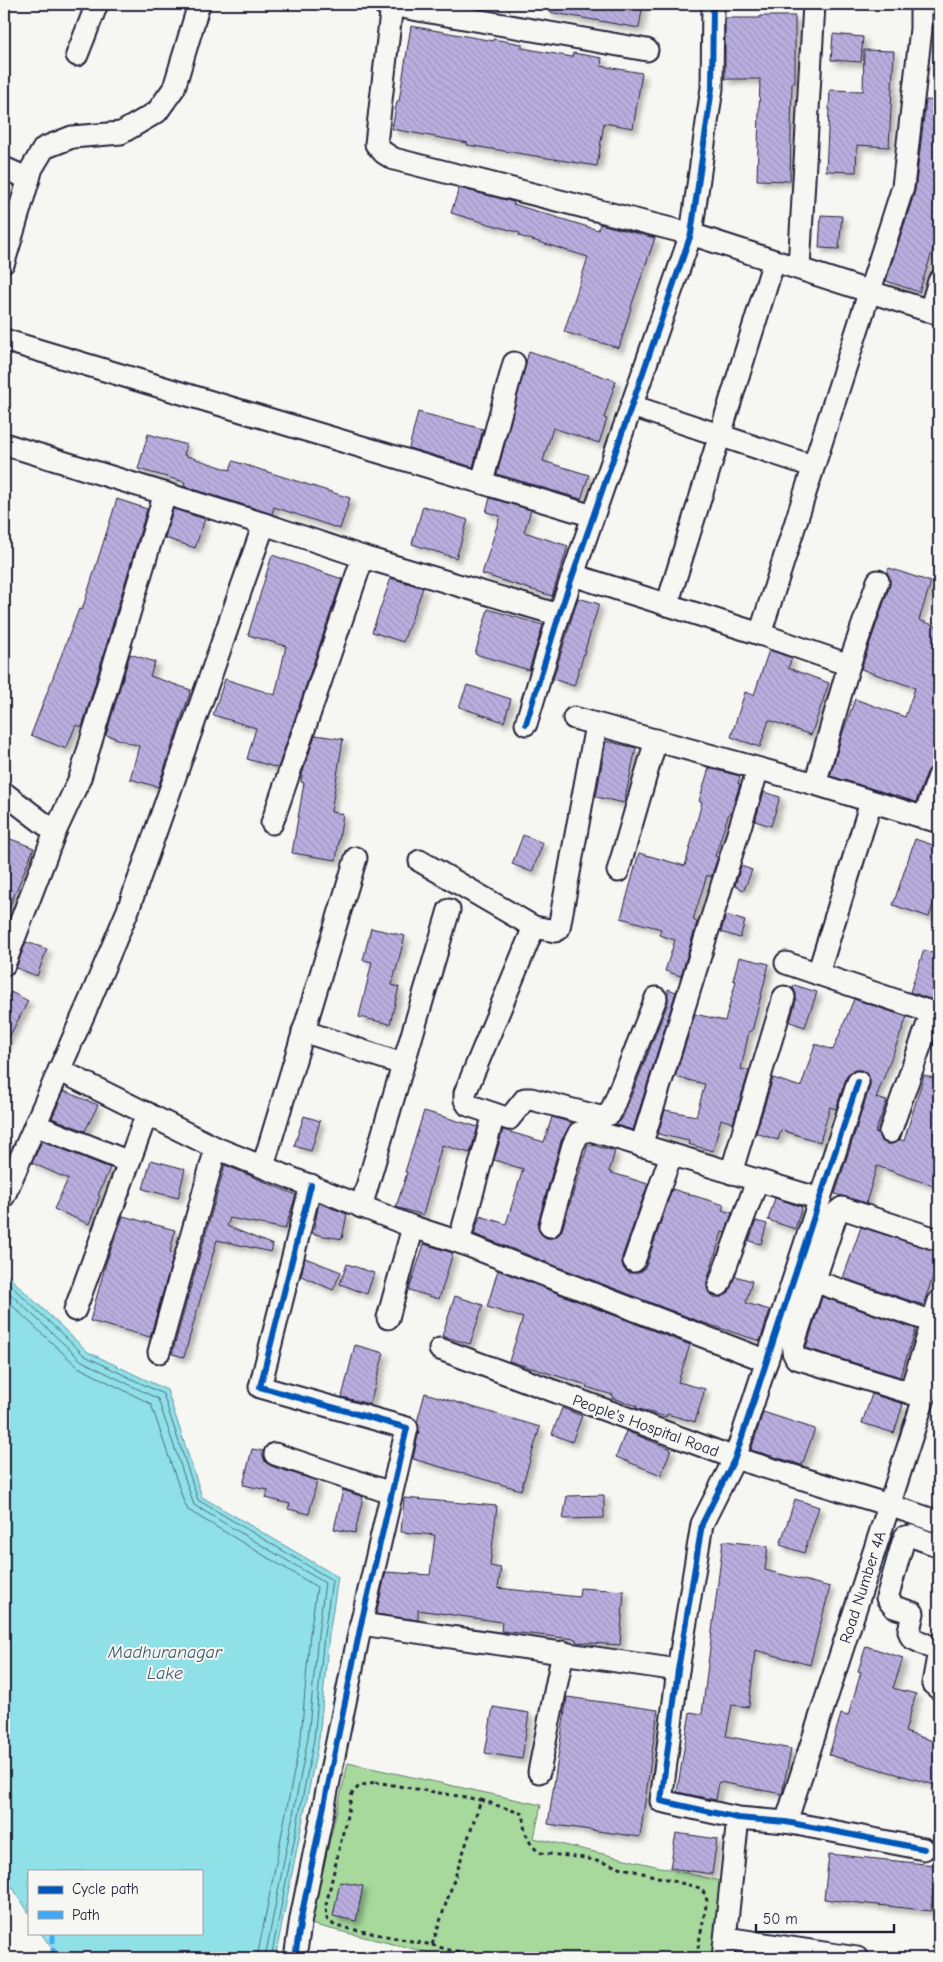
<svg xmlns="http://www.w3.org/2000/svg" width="943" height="1962" font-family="'Comic Neue',sans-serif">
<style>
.park{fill:#a6d99b;stroke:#647e6b}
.water{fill:#8fe0e7;stroke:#6394a2}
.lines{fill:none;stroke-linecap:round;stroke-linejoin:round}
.shore{stroke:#4e6e80;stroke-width:1}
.building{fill:url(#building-back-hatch);stroke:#22223b;filter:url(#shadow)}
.street-casing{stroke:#22223b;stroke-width:25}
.path{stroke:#22223b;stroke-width:3;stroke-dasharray:4 4;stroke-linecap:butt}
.street{stroke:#f6f6f2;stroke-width:21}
.quiet{stroke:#3fa9f5;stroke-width:5;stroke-dasharray:10 5;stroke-linecap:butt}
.cycleway-casing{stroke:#f6f6f2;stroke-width:9}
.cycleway{stroke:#0057b8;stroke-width:6}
.labels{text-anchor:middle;stroke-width:4;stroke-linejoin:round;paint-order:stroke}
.street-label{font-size:16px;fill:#22223b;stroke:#f6f6f2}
.water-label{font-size:18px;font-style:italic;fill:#435b6f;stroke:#f6f6f2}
</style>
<defs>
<pattern id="building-back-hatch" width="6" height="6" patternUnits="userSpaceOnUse" patternTransform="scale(1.25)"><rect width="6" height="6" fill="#baaedf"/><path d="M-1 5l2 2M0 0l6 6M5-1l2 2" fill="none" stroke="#a095c0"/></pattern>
<filter id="shadow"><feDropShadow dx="4.5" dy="4.5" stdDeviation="2.5" flood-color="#0004"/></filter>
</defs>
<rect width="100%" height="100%" fill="#f6f6f2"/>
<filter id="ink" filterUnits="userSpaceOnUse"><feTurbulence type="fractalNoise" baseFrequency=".02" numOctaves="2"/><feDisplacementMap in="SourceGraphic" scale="10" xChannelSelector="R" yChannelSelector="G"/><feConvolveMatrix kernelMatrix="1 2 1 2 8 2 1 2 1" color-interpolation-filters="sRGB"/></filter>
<g filter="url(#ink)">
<path class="park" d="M348 1763 541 1805 534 1838 725 1882 712 1958H451L310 1924Z"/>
<path class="water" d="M4 1272 88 1352 167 1390 202 1497 338 1577 329 1635 319 1739 275 1958H67L50 1946 41 1933H201V1871H29V1913L4 1874Z"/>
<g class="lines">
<g class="shore">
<path d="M4 1279 85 1356 163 1394 198 1500 332 1580 324 1634 314 1739 271 1958"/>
<path d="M4 1288 82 1361 158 1399 194 1505 325 1583 318 1634 308 1738 265 1958"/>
<path d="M4 1298 78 1367 151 1404 184 1502 188 1510 317 1587 310 1633 301 1737 257 1958"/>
</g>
</g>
<g class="building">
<path d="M549 4H643L639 28 549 12Z"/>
<path d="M760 16H795V83H792L790 181 757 180 760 79H725V18H760Z"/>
<path d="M411 26 493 41V39L522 44V48L572 57 573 53 602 58 601 66 642 73 633 128 604 123 597 166 467 145 468 143 392 129 397 101H399Z"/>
<path d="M833 34 863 37 861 62 831 60Z"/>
<path d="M864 50 894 51 889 147 857 145 856 172 826 171 830 90 863 91Z"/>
<path d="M926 100 939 101V231L919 292 886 281 915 191Z"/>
<path d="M459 188 514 202 513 204 598 230 600 224 655 238 633 301 619 348 564 332 588 257 519 236 520 233 451 213Z"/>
<path d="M821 215 842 216 839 249 819 248Z"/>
<path d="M529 351 616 381 604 418 607 419 599 443 553 428 543 461 589 475 581 499 497 474Z"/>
<path d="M418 412 483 429 473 467 409 448Z"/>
<path d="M148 434 187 445 184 455 230 470 233 461 350 498 340 529 274 507 272 514 184 486 185 482 138 469Z"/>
<path d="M490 498 531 510 524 532 568 546 552 596 482 574 500 516 486 512Z"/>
<path d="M117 499 147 509 82 727 76 725 66 749 31 735 79 609 82 610Z"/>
<path d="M423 506 468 520 456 558 412 544Z"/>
<path d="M173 509 205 519 195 548 165 538Z"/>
<path d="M272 555 342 579 278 768 247 759 256 728 213 715 225 679 275 695 286 646 248 635Z"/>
<path d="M889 568 931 582 919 620 939 627V746L934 765 927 772 916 802 830 776 843 732 855 699 905 717 915 688 861 669 890 585V578L887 573Z"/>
<path d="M391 578 423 588 403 642 372 632Z"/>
<path d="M578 598 599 604 574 686 553 679Z"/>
<path d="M488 609 543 625 529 670 475 654Z"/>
<path d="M769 650 792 658 788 668 829 683 811 735 769 720 760 747 731 737 745 692 754 695Z"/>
<path d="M130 654 155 662 150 676 191 690 158 787 130 779 139 746 106 735Z"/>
<path d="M467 685 511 699 504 722 459 707Z"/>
<path d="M315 735 343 739 331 812 343 814 336 860 292 853 304 783 301 782 302 775Z"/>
<path d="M606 741 636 748 624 803 596 797Z"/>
<path d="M709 768 740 776 738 784H740L731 813H729L715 856 718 857 711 877 707 875 693 920 697 922 681 976 665 971 675 940 659 935 661 929 621 918 639 853 685 866 702 802 699 801Z"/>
<path d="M764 792 780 797 771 826 755 821Z"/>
<path d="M523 835 543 843 532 872 512 864Z"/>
<path d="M8 838 34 848 4 920V850Z"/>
<path d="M915 839 939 847V887L929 917 893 905Z"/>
<path d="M741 866 752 870 744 890 735 886Z"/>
<path d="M726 915 745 921 740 938 721 932Z"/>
<path d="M371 928 405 936 392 985 399 987 390 1024 359 1017 372 962 363 960Z"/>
<path d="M26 942 47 949 37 976 16 968Z"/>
<path d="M924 950 939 955V1002L910 992Z"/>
<path d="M739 957 769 964 752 1031H749L741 1069 749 1071 733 1123 721 1119 713 1151 688 1144 689 1141 658 1134 665 1110 696 1116 705 1084 675 1077 695 1014 725 1021 736 981 733 980Z"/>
<path d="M794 985 817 992 805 1027 790 1022 796 1000V994L793 988Z"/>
<path d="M668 989 676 992 633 1130 616 1125 622 1119 668 1003Z"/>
<path d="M11 992 28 1001 4 1047V1005Z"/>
<path d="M854 999 907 1017 876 1098 887 1101 875 1132 878 1133 881 1140 886 1144H892L900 1139 904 1141 924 1075 939 1080V1188L877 1166 866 1203 835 1194 870 1086V1080L868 1074 861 1070H855L849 1073 846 1078 836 1109 830 1107 820 1142 781 1130 778 1140 756 1133 773 1078 801 1087 815 1044 833 1050Z"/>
<path d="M64 1091 98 1105 85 1131 52 1118Z"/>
<path d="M424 1111 478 1127 470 1153 442 1145 423 1215 396 1207 407 1173 405 1172Z"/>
<path d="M304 1116 320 1121 311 1151 294 1146Z"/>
<path d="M552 1117 572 1123 561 1141 538 1223V1229L541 1234 546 1238H553L558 1235 562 1230 588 1144 615 1151 609 1172 648 1184 622 1257V1263L624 1269 629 1273H636L642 1271 646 1266 672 1189 724 1205 722 1210 732 1213 725 1233 722 1232 707 1281V1288L709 1293 714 1297H721L727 1294 735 1276 752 1281 746 1303 770 1310 760 1341 698 1321 474 1234 480 1216 506 1224 523 1169 494 1160 503 1130 544 1142Z"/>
<path d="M42 1141 110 1168 98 1195 100 1196 89 1224 54 1209 68 1179 32 1163Z"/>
<path d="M151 1160 185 1169 178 1198 143 1189Z"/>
<path d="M225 1165 296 1195 285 1229 230 1218 227 1226 273 1245 271 1252 217 1240 184 1357 172 1354Z"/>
<path d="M775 1198 802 1207 795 1229 768 1220Z"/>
<path d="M319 1203 347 1214 342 1239 313 1234Z"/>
<path d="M123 1216 175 1230 170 1252 174 1254 150 1337 90 1321 106 1263Z"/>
<path d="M756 1221 767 1224 761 1244 749 1241Z"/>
<path d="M861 1227 939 1252V1260L923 1305 843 1278Z"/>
<path d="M424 1244 453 1253 439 1299 409 1290Z"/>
<path d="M305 1258 341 1272 333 1290 301 1276Z"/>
<path d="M347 1264 374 1273 367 1294 340 1284Z"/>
<path d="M498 1270 690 1345 678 1382 705 1389 695 1422 667 1414 666 1417 636 1408 637 1406 612 1398 613 1395 586 1387 587 1385 509 1361 523 1318 487 1307Z"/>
<path d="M455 1296 483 1305 470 1344 442 1336Z"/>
<path d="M822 1297 916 1329 900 1377 806 1348Z"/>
<path d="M355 1345 384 1353 370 1404 342 1397Z"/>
<path d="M425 1393 540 1427 521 1490 413 1459 419 1431 417 1422Z"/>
<path d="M872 1394 903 1404 894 1433 862 1423Z"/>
<path d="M562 1408 582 1416 572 1442 552 1434Z"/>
<path d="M763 1412 815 1429 802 1465 751 1450Z"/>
<path d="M626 1431 671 1449 661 1475 616 1457Z"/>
<path d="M252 1449 263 1451 265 1462 271 1466 317 1481 309 1514 288 1509 290 1504 266 1498 268 1490 243 1485Z"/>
<path d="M343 1490 363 1497 355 1533 334 1529Z"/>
<path d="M604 1495V1518L563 1519 567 1496Z"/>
<path d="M404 1498 497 1506 490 1566 501 1568 498 1588 579 1597 580 1588 624 1591 620 1645 576 1642V1639L501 1631 502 1622 418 1610V1620L376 1614 386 1572 430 1575 435 1535 401 1532Z"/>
<path d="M795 1499 819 1507 804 1553 780 1545Z"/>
<path d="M723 1541 768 1546 765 1570 830 1587 810 1665 755 1650 749 1707 732 1705 726 1736 791 1749 782 1794 719 1782 716 1800 677 1792 690 1712 702 1714Z"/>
<path d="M866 1646 903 1658 893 1688 916 1694 905 1732 939 1743V1786L829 1755 841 1714 848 1716 861 1672 858 1671Z"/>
<path d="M567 1697 658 1710 640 1837 548 1824Z"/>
<path d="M493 1707 529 1713 522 1759 485 1753Z"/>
<path d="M676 1833 717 1839 712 1874 670 1868Z"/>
<path d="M829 1854 935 1865 931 1911 824 1899Z"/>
<path d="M340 1882 363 1886 356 1921 333 1916Z"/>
</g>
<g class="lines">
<g class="street-casing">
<g id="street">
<path d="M384 4 647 50"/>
<path d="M392 4 376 144 384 153 394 159 691 234 939 314"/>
<path d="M77 55 97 4"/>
<path d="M4 168 29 179"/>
<path d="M4 262 32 168 44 148 72 137 121 133 157 112 174 88 199 4"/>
<path d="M799 268 814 4"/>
<path d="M930 311 939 281"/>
<path d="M4 340 593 516"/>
<path d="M632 406 812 466"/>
<path d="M4 444 264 524 363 557 559 615"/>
<path d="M482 482 514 363"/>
<path d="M573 575 760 634 849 665"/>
<path d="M667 605 774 261"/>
<path d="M760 634 903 187 921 29V4"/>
<path d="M574 718 815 784 939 822"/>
<path d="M526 724 559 615 691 234 712 88 713 4"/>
<path d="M815 784 849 665 878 581"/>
<path d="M4 793 55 832"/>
<path d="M924 818 939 776"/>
<path d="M272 823 363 557"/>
<path d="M420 861 534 927 555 931 559 928 596 725"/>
<path d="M618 871 656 740"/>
<path d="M534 927 465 1093V1100L468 1105 509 1119 525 1099H531L600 1117 610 1114 656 998"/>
<path d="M786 963 939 1015"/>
<path d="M4 965 55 832 80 778 165 493"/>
<path d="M818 974 871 802"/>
<path d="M303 1031 402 1064"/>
<path d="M59 1070 216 1148 413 1227 459 1242 767 1361"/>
<path d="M858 1082 735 1458 702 1524 678 1670 661 1801 738 1818 786 1822 924 1849"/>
<path d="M35 1125 129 1162"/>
<path d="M890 1132 932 1012"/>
<path d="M641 1146 758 769"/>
<path d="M263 1166 356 858"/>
<path d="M731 1173 784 997"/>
<path d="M4 1196 90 1000 128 910 264 524"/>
<path d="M361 1207 449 910"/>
<path d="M550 1226 573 1145 579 1133 590 1130 820 1199"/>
<path d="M459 1242 494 1114"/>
<path d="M634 1261 671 1155"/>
<path d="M814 1281 939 1324"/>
<path d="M719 1285 757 1181"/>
<path d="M75 1310 147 1113"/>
<path d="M388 1318 413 1227"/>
<path d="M440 1349 735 1458 889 1505 939 1522"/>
<path d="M159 1352 216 1148"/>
<path d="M910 1393 939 1301"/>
<path d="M924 1397 796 1358 793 1352V1346L837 1212 842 1208 939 1240"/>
<path d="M275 1454 391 1493"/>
<path d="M939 1546 912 1536 905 1537 903 1542 887 1598 894 1607 913 1613 909 1631 912 1638 939 1651 933 1684 939 1689"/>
<path d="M361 1624 678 1670"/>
<path d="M539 1772 563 1652"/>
<path d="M786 1822 939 1352"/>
<path d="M726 1938 857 1958"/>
<path d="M295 1958 301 1918 361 1624 407 1428 260 1387 311 1185"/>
<path d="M723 1958 738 1818"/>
</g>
</g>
<g class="path">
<path d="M375 1782 481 1800 432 1945 335 1926 327 1919 326 1905 352 1794 359 1786Z"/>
<path d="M481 1800 523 1814C525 1820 523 1824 525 1830 527 1839 533 1849 541 1853L585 1858 700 1888 705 1894 707 1901 696 1958"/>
<path d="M432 1945 477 1958"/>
</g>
<use href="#street" class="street"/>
<path class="quiet" d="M53 1958V1933"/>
<g class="cycleway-casing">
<g id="cycleway">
<path d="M526 724 559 615 691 234 712 88 713 4"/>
<path d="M858 1082 735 1458 702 1524 678 1670 661 1801 738 1818 786 1822 924 1849"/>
<path d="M295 1958 301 1918 361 1624 407 1428 260 1387 311 1185"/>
</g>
</g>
<use href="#cycleway" class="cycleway"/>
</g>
</g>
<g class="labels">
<g class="street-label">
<text transform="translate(646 1425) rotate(20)" y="6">People's Hospital Road</text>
<text transform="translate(862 1587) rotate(-72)" y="6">Road Number 4A</text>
</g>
<g class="water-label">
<text x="165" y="1658">Madhuranagar<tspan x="165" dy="21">Lake</tspan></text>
</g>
</g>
<rect width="943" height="1962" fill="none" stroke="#f6f6f2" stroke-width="20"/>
<rect x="10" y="10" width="923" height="1942" fill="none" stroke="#22223b" stroke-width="2" filter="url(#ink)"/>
<rect x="28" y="1870" width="175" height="65" fill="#f6f6f2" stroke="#a1a1a9"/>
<rect x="38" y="1886" width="25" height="8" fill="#0057b8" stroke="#a1a1a9"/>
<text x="72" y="1894" font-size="15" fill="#22223b">Cycle path</text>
<rect x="38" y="1911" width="25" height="8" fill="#3fa9f5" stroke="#a1a1a9"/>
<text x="72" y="1920" font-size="15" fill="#22223b">Path</text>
<path d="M756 1924v8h138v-8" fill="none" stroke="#22223b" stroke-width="2.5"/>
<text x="763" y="1924" font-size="15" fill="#22223b" stroke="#f6f6f2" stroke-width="4" paint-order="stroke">50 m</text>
</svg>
